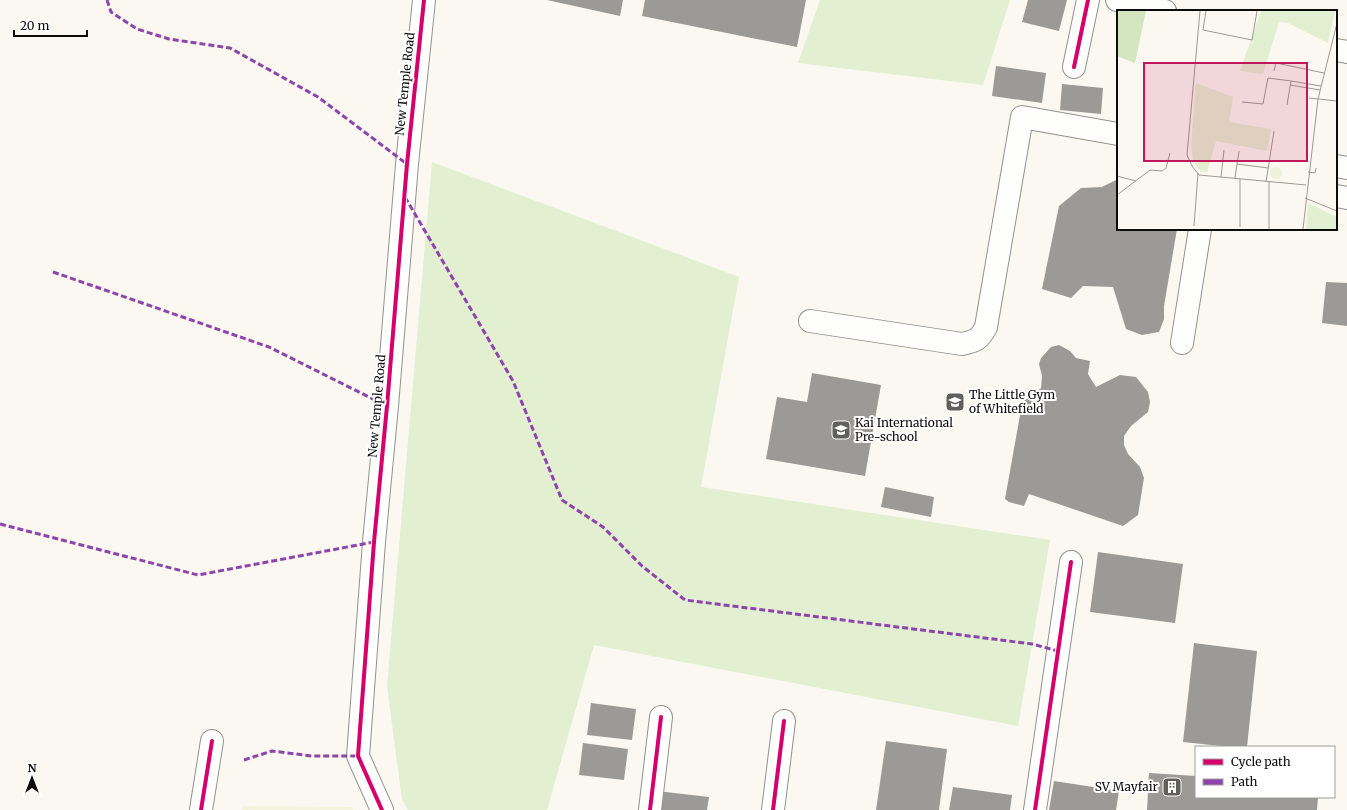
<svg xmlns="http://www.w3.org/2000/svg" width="1347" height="810" font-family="Merriweather,serif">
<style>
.farmland{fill:#f6f3dd}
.green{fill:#e3efd1}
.building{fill:#9c9a96}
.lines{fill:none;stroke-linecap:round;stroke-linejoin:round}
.minor-casing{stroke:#93928f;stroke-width:24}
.minor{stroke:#fefefd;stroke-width:22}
.quiet{stroke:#8e44ad;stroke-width:3;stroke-dasharray:6 3;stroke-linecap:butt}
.cycleway-casing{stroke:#fff;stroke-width:6}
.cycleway{stroke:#d6006c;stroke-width:4}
.labels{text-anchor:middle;stroke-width:4;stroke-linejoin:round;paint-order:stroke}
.street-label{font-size:12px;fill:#0c0c0c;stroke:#fff}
.poi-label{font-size:12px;fill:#0c0c0c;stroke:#fff;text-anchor:start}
.inset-road{fill:none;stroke:#9b9a95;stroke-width:1}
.view{fill:#c2185b;fill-opacity:0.15;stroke:#c2185b;stroke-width:2}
.inset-edge{fill:none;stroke:#0c0c0c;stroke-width:2}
</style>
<rect width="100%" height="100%" fill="#faf8f0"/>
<path class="farmland" d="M243 806 353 807V810H242Z"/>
<g class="green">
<path d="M820 0H1010L983 85 798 63Z"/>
<path d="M432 162 739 277 701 487 1050 540 1018 726 594 645 547 810H408L402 800 387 686Z"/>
</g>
<g class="building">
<path d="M547 0H623L620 16Z"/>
<path d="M645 0H806L797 47 642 16Z"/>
<path d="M1028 0H1067L1059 31 1022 22Z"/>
<path d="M996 66 1046 73 1042 103 992 96Z"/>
<path d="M1062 84 1103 88 1101 114 1060 110Z"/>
<path d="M1118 179V229H1177L1164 306V319L1159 332 1142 335 1126 329 1113 287 1083 286 1071 298 1042 289 1059 206 1081 188 1102 187Z"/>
<path d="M1326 282 1347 283V326L1322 323Z"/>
<path d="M1059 345 1070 351 1076 358 1090 361 1088 374 1096 387 1120 375 1136 377 1148 392 1150 402 1148 412 1131 426 1124 436V445L1128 454 1140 467 1144 478 1138 515 1123 526 1029 494 1024 506 1009 502 1005 499 1022 404 1025 400 1041 388 1042 376 1039 364 1041 358 1051 347Z"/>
<path d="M812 373 881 385 865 476 766 459 777 397 807 402Z"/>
<path d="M885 487 934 497 931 517 881 507Z"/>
<path d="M1098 552 1183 564 1175 623 1090 612Z"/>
<path d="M1194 643 1257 651 1247 747H1230L1183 742Z"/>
<path d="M591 703 636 709 632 740 587 735Z"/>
<path d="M886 741 947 749 939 810H876Z"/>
<path d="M583 743 628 749 624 780 579 775Z"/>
<path d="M1149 773 1196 776V797H1318L1317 810H1147Z"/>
<path d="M1054 781 1119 791 1116 810H1049Z"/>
<path d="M953 787 1012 795 1010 810H949Z"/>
<path d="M657 791 709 797 707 810H655Z"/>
</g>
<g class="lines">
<g class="minor-casing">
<g id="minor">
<path d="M1117 0 1165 11"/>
<path d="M1336 50 1347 52"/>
<path d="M1074 67 1088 0"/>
<path d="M1336 166 1347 168"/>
<path d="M1336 196 1347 198"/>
<path d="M810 321 962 344C976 341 980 339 986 327L1022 117 1118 134"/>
<path d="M1182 343 1200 229"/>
<path d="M201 810 212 741"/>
<path d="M382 810 358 756 374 542 387 406 407 164 424 0"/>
<path d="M650 810 661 717"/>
<path d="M773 810 784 721"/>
<path d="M1035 810 1071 562"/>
</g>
</g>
<use href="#minor" class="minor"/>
<g class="quiet">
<path d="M107 0 111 12 137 29 169 39 230 48 318 97 407 164"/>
<path d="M405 197 513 381 562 500 603 527 642 566 685 600 1032 644 1058 651"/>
<path d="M53 272 269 347 387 406"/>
<path d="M0 524 198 575 374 542"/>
<path d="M244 760 272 751 312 756H358"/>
</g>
<g class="cycleway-casing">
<g id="cycleway">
<path d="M1074 67 1088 0"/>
<path d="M201 810 212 741"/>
<path d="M382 810 358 756 374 542 387 406 407 164 424 0"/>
<path d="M650 810 661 717"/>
<path d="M773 810 784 721"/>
<path d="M1035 810 1071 562"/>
</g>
</g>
<use href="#cycleway" class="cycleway"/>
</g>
<defs>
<g id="school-square" transform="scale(1)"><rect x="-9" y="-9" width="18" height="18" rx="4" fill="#5f5f5c" stroke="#fff"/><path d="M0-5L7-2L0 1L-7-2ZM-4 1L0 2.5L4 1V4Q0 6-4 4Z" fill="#fff"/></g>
<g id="building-square" transform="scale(1)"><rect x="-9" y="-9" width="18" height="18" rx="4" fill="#5f5f5c" stroke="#fff"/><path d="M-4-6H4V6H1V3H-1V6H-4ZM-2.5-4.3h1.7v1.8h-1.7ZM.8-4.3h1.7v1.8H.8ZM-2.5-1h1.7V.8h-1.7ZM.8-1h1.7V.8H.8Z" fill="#fff"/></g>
</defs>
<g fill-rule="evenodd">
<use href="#school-square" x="955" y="402"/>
<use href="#school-square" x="841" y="430"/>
<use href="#building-square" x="1172" y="787"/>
</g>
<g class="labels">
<g class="street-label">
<text transform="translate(405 84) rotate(-84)" y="4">New Temple Road</text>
<text transform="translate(377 406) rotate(-85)" y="4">New Temple Road</text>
</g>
<g class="poi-label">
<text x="969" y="399">The Little Gym<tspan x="969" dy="14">of Whitefield</tspan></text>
<text x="855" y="427">Kai International<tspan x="855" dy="14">Pre-school</tspan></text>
<text x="1158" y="791" text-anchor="end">SV Mayfair</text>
</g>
</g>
<g transform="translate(1117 10)">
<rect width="220" height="220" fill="#faf8f0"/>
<path d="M144 1H218L211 33 171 13 162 12 146 64 123 61ZM79 73 116 87 112 112 154 119 150 141 99 131 90 162 83 161 76 150 74 136ZM191 193 220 207V219H189Z" fill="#e3efd1"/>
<path d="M0 1H29L18 53 0 46Z" fill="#d4e6bf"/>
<path d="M153 163a6 6 0 1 1 12 0a6 6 0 1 1-12 0Z" fill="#edf2db"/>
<path class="inset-road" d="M83 1 70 145 75 156 82 165 189 175M89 1 86 20 135 30 140 1M157 61 159 53 207 63M173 75 203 80M192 88 220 91M125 92 146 94 151 68 174 71M170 95 174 71 204 76M120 154 151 158M191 162 198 163 199 158M0 166 19 171M104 167 107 140M118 168 122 141M149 172 157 121M0 185 33 160 45 161 49 158 53 143M188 188 220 201M77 216 81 163M123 217V169M152 219V172M186 219 201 89 220 13"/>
<path class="view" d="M27 53H190V151H27Z"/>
<rect width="220" height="220" class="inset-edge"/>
</g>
<rect x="1195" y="746" width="140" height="52" fill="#ffffff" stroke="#9e9e9e"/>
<rect x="1203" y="759" width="20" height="6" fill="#d6006c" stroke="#9e9e9e"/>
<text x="1231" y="766" font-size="12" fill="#0c0c0c">Cycle path</text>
<rect x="1203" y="779" width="20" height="6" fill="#8e44ad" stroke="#9e9e9e"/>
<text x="1231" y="786" font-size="12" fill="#0c0c0c">Path</text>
<g transform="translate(32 778)" stroke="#ffffff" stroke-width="3" paint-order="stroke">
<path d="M0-3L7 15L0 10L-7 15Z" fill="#0c0c0c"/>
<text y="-6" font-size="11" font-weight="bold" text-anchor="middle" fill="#0c0c0c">N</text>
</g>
<path d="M14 30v6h73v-6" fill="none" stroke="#0c0c0c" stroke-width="2"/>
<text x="20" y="30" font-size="12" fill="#0c0c0c" stroke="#ffffff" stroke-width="3" paint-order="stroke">20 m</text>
</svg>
